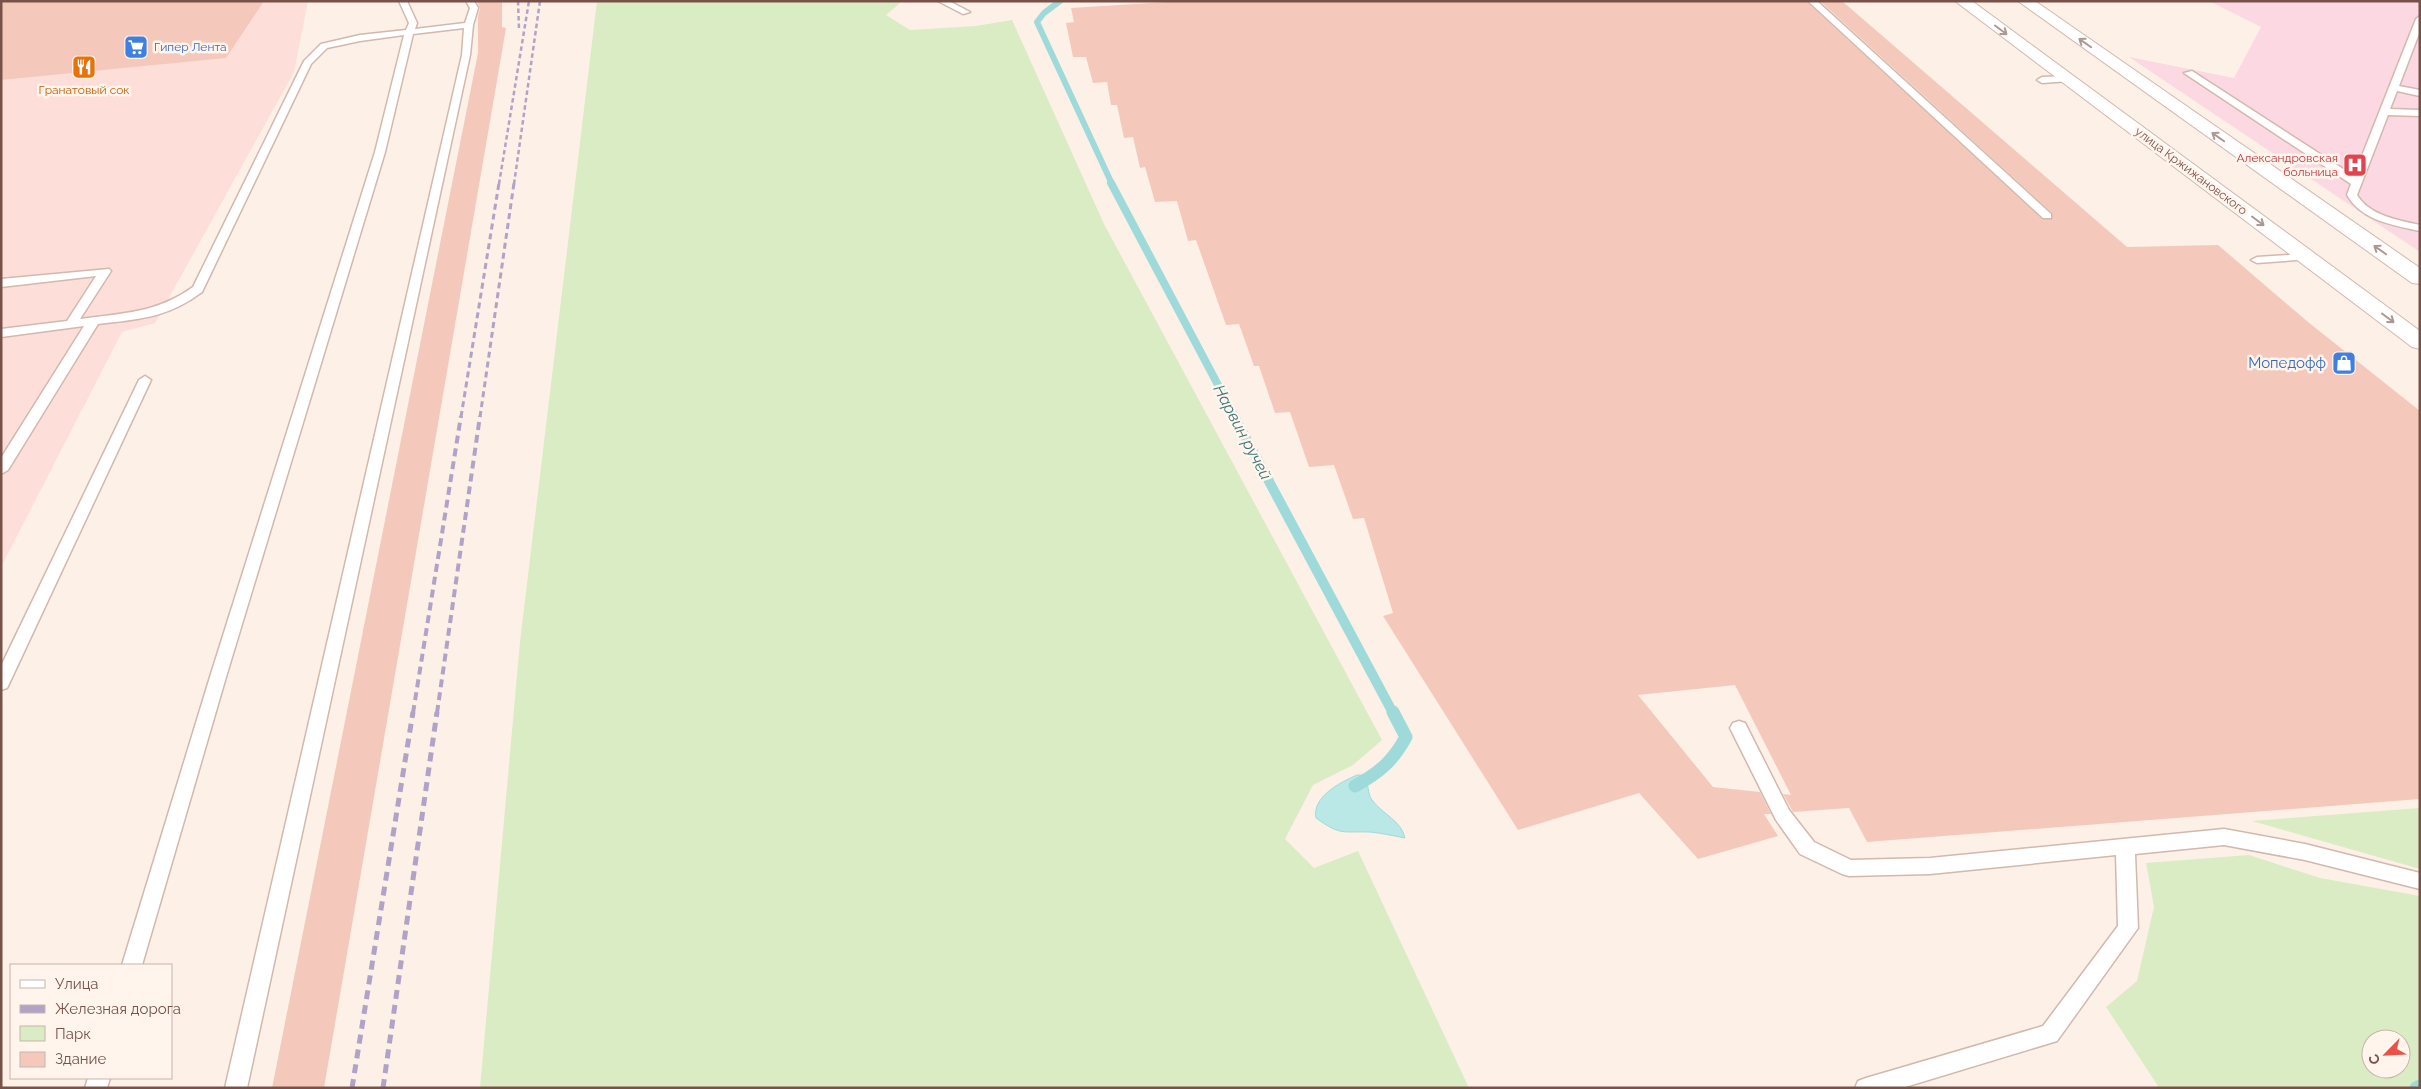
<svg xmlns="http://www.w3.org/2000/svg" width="2421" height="1089" font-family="Raleway,sans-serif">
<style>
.commercial{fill:#feded9}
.medical{fill:#fbd8e2}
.green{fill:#daecc3;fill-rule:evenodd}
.water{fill:#b9e8e7;stroke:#9fdada}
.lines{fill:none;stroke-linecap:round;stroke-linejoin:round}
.stream-far3{stroke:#9fdada;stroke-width:6}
.stream-far2{stroke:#9fdada;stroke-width:8}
.stream-far1{stroke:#9fdada;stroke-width:10}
.stream{stroke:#9fdada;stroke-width:13}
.building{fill:#f4c9bc}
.service-casing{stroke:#d2b8ad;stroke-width:3}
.minor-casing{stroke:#d2b8ad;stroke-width:2}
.service{fill:#fff;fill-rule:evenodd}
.minor{fill:#fff;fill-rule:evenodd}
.rail-far3{stroke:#b1a3c8;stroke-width:2.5;stroke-dasharray:4.5 3;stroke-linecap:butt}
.rail-far2{stroke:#b1a3c8;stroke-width:3;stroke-dasharray:6 4;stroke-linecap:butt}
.rail-far1{stroke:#b1a3c8;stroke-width:4;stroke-dasharray:8 5;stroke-linecap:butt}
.rail{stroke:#b1a3c8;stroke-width:5;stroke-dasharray:9 6;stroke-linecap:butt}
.oneway{stroke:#ae9792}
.labels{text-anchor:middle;stroke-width:5;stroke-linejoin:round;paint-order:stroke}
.far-shop-label{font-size:12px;fill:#366cbe;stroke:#fff5ed;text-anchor:start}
.far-food-label{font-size:12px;fill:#c56008;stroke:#fff5ed}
.far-health-label{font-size:12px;fill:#be3a42;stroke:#fff5ed;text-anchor:end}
.far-street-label{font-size:12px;fill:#785249;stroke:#fff5ed}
.shop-label{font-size:15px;fill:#366cbe;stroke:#fff5ed;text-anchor:end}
.water-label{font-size:16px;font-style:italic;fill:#397676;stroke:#fff5ed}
</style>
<rect width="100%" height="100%" fill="#fdf0e6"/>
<path class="commercial" d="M1 1H308L294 72 155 323 122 332 1 567Z"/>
<path class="medical" d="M2209 1H2420V252L2129 57 2234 78 2261 27Z"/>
<g class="green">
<path d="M597 1H895L900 3 886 15 910 30 976 26 1012 20 1104 224 1382 740 1353 765 1313 785 1285 839 1314 868 1358 851 1469 1088H480L520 642Z"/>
<path d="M2420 808V869L2252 821Z"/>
<path d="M2249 855 2320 878 2420 896V1088H2155L2158 1086 2106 1007 2137 981 2154 907 2146 863ZM2371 1039H2401V1069H2371Z"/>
</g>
<path class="water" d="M1357 775H1364C1369 783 1367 793 1372 800 1383 815 1401 820 1405 838 1394 836 1382 833 1370 832 1342 831 1341 836 1316 818 1312 797 1339 783 1357 775Z"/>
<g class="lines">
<path class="stream-far3" d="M1060 1 1044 13 1037 22 1112 184"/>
<path class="stream-far2" d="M1111 183 1235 417"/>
<path class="stream-far1" d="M1234 416 1393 713"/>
<g class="stream">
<path d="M1355 786C1379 773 1393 761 1406 737L1393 712"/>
<path d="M2416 1088 2420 1086"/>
</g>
</g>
<g class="building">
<path d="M1 1H264L226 58 1 80Z"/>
<path d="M477 1H502V27L506 28 324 1088H272L478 53V16L480 9Z"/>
<path d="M1182 1H1806L2042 219H2052V213L1820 1H1842L2127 247 2218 245 2308 322 2420 411V799L1867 842 1849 808 1793 812 1783 794 1791 795 1735 685 1638 695 1713 787 1760 792 1771 814H1764L1778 836 1698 859 1639 793 1518 830 1383 616 1393 613 1364 518 1353 519 1334 465 1309 467 1290 412 1275 413 1259 366H1254L1239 324 1226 325 1196 240 1188 241 1177 201 1155 202 1145 167 1140 168 1133 137 1124 138 1117 105H1111L1107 82 1093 83 1086 57H1073L1066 23 1074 22 1071 8Z"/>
</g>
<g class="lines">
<g class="service-casing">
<g id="service">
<path d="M399 1H407L417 23 415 29 465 23 470 8 466 1H474L478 8 473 25 470 55 247 1088H225L462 55 464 28 413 34 385 152 226 677 142 965H122L210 677 375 152 404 35 360 41 327 48 311 64 202 292C167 318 140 319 98 324L8 470 1 474V458L84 326 1 337V329L67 321 96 276 1 287V279L109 269 111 271 80 319C123 313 157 313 193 287L304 61 321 44 360 35 406 30 409 23Z"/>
<path d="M938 1H949L970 12 963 14Z"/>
<path d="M1808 1H1817L2051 214V218H2043Z"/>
<path d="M2420 16V31L2399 86 2420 90V96L2397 91 2390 109 2420 110V116L2388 115 2357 195C2370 216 2398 220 2420 225V231C2393 225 2362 221 2347 195L2351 184 2184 73 2192 71 2354 176 2416 19Z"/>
<path d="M2067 76 2070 77V81L2042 83 2037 80 2042 77Z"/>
<path d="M2306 254 2312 257 2310 259 2257 263 2251 260 2257 257Z"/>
<path d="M145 376 151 380 9 684 7 688 1 690V666L139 380Z"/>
<path d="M1739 721 1745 723 1789 810 1814 842 1851 860 1930 858 2224 829 2305 844 2420 873V889L2305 860 2224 845 2135 854 2138 928 2057 1041 1902 1088H1855L1858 1081 1866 1078 2043 1026 2118 926 2116 855 1930 874 1849 876 1842 874 1800 854 1776 820 1730 728 1733 723Z"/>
<path d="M88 1078H110L107 1088H85Z"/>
</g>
</g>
<g class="minor-casing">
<g id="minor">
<path d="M1955 1H1972L2420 331V349L2412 347Z"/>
<path d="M2018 1H2035L2420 268V284L2412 283Z"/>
</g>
</g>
<use href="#service" class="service"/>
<use href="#minor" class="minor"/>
<g class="rail-far3">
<path d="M518 1 519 29"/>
<path d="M499 184 529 1"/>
<path d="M514 184 540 1"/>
</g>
<g class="rail-far2">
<path d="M461 417 499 183"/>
<path d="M480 417 514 183"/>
</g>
<g class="rail-far1">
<path d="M413 713 461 416"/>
<path d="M437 713 480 416"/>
</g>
<g class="rail">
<path d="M352 1088 413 712"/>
<path d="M383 1088 437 712"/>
</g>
</g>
<defs><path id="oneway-shaft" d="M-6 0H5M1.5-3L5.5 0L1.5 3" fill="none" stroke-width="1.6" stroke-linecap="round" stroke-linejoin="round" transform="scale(1.25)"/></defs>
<g class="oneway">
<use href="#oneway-shaft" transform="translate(2001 30) rotate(37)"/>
<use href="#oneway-shaft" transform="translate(2085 43) rotate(-145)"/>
<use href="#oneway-shaft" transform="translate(2218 137) rotate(-145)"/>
<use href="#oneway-shaft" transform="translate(2258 221) rotate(37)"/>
<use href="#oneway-shaft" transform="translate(2380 250) rotate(-145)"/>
<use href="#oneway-shaft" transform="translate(2388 318) rotate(37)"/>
</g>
<defs>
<g id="supermarket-square" transform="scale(1.25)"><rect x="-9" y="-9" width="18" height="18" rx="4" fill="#3f7fe0" stroke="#fff5ed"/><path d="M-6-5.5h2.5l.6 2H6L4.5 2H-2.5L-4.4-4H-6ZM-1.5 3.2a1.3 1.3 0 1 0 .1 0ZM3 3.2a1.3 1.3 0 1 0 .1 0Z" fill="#fff"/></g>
<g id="restaurant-square" transform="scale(1.25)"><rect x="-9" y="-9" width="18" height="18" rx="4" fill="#e8710a" stroke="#fff5ed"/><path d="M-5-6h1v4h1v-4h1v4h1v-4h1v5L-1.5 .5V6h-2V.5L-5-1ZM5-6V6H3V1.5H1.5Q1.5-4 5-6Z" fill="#fff"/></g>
<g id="hospital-square" transform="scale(1.25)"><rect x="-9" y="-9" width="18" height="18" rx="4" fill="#e0444e" stroke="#fff5ed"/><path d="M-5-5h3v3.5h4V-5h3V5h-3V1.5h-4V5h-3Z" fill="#fff"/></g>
<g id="shop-square" transform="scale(1.25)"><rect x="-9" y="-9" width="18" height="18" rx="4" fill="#3f7fe0" stroke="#fff5ed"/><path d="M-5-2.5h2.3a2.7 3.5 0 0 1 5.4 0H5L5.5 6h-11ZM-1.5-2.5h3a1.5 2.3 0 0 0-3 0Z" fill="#fff"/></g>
</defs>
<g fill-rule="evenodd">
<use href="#supermarket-square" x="136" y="47"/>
<use href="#restaurant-square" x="84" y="67"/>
<use href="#hospital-square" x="2355" y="165"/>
<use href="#shop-square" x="2344" y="363"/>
</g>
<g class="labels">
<g class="far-shop-label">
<text x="154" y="51">Гипер Лента</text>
</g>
<g class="far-food-label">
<text x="84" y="94">Гранатовый сок</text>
</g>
<g class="far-health-label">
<text x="2338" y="162">Александровская<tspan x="2338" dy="14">больница</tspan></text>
</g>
<g class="far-street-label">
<text transform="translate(2191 171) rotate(37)" y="4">улица Кржижановского</text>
</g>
<g class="shop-label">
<text x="2326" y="368">Мопедофф</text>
</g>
<g class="water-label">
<text transform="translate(1243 432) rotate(62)" y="6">Нарвин ручей</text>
</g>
</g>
<rect width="2421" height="1089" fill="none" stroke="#785249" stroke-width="5"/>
<rect x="10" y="964" width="162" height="115" fill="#fff5ed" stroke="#c9b4ab"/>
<rect x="20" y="980" width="25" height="8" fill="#ffffff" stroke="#c9b4ab"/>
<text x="55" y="989" font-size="15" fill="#785249">Улица</text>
<rect x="20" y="1005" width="25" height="8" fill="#b1a3c8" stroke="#c9b4ab"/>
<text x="55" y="1014" font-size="15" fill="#785249">Железная дорога</text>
<rect x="20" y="1026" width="25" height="15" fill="#daecc3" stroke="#c9b4ab"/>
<text x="55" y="1039" font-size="15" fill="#785249">Парк</text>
<rect x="20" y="1052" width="25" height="15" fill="#f4c9bc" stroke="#c9b4ab"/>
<text x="55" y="1064" font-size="15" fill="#785249">Здание</text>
<g transform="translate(2386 1054) rotate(246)"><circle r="24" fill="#fff5ed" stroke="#c9b4ab"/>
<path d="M0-4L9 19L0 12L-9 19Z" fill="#eb5147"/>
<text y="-8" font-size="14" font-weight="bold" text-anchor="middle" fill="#785249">С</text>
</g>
</svg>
